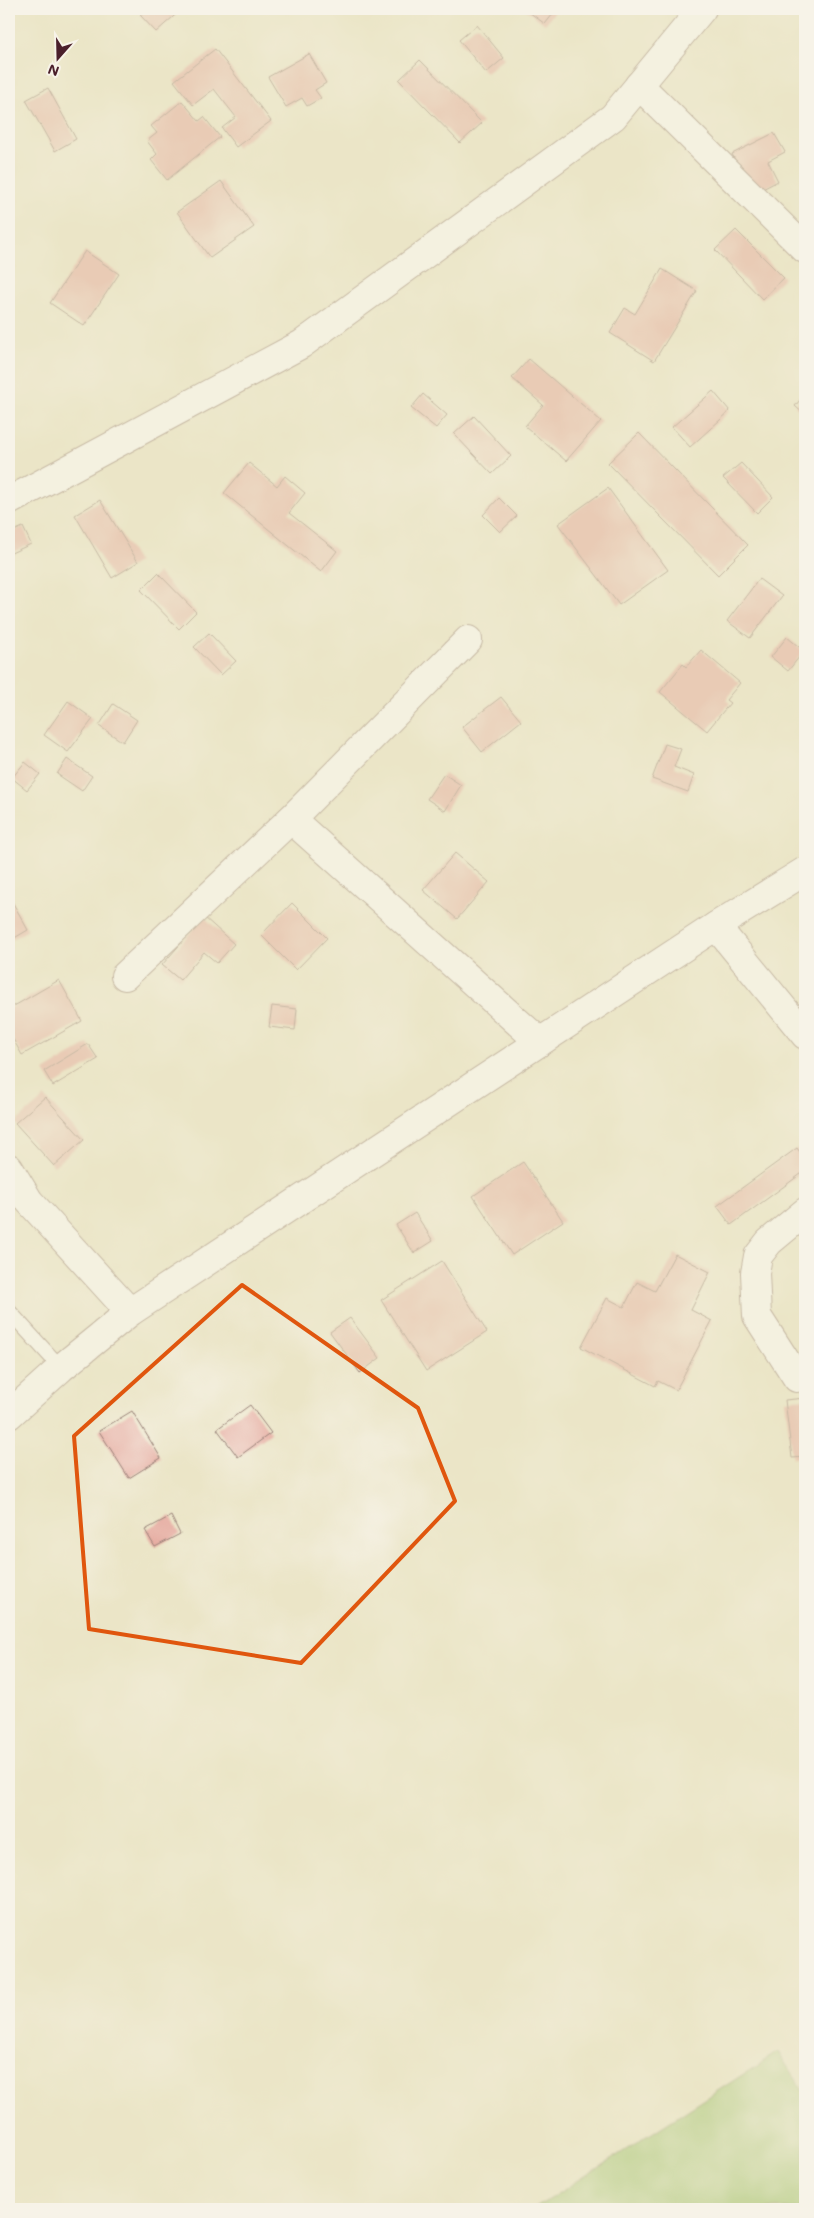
<svg xmlns="http://www.w3.org/2000/svg" width="814" height="2218" font-family="Mali,sans-serif">
<style>
.green{fill:#9fc46f;stroke:#74724d}
.building{fill:#e6aca1}
.lines{fill:none;stroke-linecap:round;stroke-linejoin:round}
.lane-casing{stroke:#9a8279;stroke-width:16}
.street-casing{stroke:#9a8279;stroke-width:30}
.lane{stroke:#fff;stroke-width:14}
.street{stroke:#fff;stroke-width:28}
.marked{fill:none;stroke:#e0560e;stroke-width:4;stroke-linejoin:round}
</style>
<rect width="100%" height="100%" fill="#f7f3e8"/>
<filter id="ink" filterUnits="userSpaceOnUse"><feTurbulence type="fractalNoise" baseFrequency=".02" numOctaves="2"/><feDisplacementMap in="SourceGraphic" scale="10" xChannelSelector="R" yChannelSelector="G"/><feConvolveMatrix kernelMatrix="1 2 1 2 8 2 1 2 1" color-interpolation-filters="sRGB"/></filter>
<filter id="wash" filterUnits="userSpaceOnUse"><feTurbulence type="fractalNoise" baseFrequency=".0096" numOctaves="4" result="noise"/><feDisplacementMap in="SourceGraphic" scale="20" xChannelSelector="R" yChannelSelector="G"/><feGaussianBlur stdDeviation="1.12" result="paint"/><feColorMatrix in="noise" values="0 0 0 0 0 0 0 0 0 0 0 0 0 0 0 0 0 1.4 0 .05"/><feComposite in="paint" operator="in"/></filter>
<g filter="url(#wash)">
<rect width="100%" height="100%" fill="#ebe5c7"/>
<path class="green" d="M778 2052 805 2094V2209H534Z"/>
<g id="blocks">
<g class="building">
<path d="M147 9H182L156 32 140 15Z"/>
<path d="M525 9H557L545 24Z"/>
<path d="M477 25 504 58 486 73 459 40Z"/>
<path d="M215 49 271 121 236 147 222 128 236 117 214 89 193 105 174 81Z"/>
<path d="M309 54 326 83 315 90 321 98 307 106 302 98 286 107 268 77Z"/>
<path d="M420 60 482 123 460 143 399 80Z"/>
<path d="M48 88 76 139 55 151 26 100Z"/>
<path d="M182 101 199 121 204 117 220 137 167 180 151 160 157 154 147 141 157 133 151 126Z"/>
<path d="M774 133 785 152 768 161 778 181 753 194 732 154Z"/>
<path d="M221 181 254 227 210 258 177 212Z"/>
<path d="M736 230 784 278 762 299 715 250Z"/>
<path d="M85 251 119 274 84 326 50 303Z"/>
<path d="M662 269 697 291 654 361 610 333 625 308 635 314Z"/>
<path d="M529 359 601 421 566 461 525 426 543 405 512 378Z"/>
<path d="M713 391 730 411 690 447 672 427Z"/>
<path d="M423 394 447 415 436 428 411 408Z"/>
<path d="M805 394V415L795 406Z"/>
<path d="M474 416 511 456 492 474 454 434Z"/>
<path d="M639 433 748 545 718 575 608 463Z"/>
<path d="M249 463 277 486 285 476 305 493 289 513 337 551 321 572 224 493Z"/>
<path d="M741 463 773 497 757 513 723 478Z"/>
<path d="M608 488 668 570 619 605 558 524Z"/>
<path d="M499 498 517 516 500 532 483 515Z"/>
<path d="M100 500 138 562 112 578 75 515Z"/>
<path d="M23 527 31 544 9 554V533Z"/>
<path d="M158 573 196 612 179 629 141 590Z"/>
<path d="M759 579 782 596 750 638 727 621Z"/>
<path d="M209 633 236 661 221 675 194 647Z"/>
<path d="M787 637 804 651 788 671 771 657Z"/>
<path d="M701 650 740 683 726 700 730 703 707 731 660 692 683 664 686 667Z"/>
<path d="M501 697 521 721 482 752 462 727Z"/>
<path d="M68 701 93 719 68 752 44 735Z"/>
<path d="M113 704 137 720 123 742 99 726Z"/>
<path d="M665 744 681 749 674 767 694 775 688 792 652 779Z"/>
<path d="M67 759 92 776 82 791 57 774Z"/>
<path d="M25 762 40 774 27 790 12 778Z"/>
<path d="M444 774 461 785 445 811 427 799Z"/>
<path d="M455 853 489 882 457 919 423 890Z"/>
<path d="M9 896 28 930 11 940 9 936Z"/>
<path d="M292 903 327 938 296 970 261 935Z"/>
<path d="M204 917 234 944 217 963 204 952 180 980 162 965Z"/>
<path d="M59 980 82 1021 22 1055 9 1032V1009Z"/>
<path d="M272 1006 297 1009 295 1030 269 1027Z"/>
<path d="M88 1044 98 1059 53 1086 44 1071Z"/>
<path d="M45 1097 84 1140 54 1166 15 1123Z"/>
<path d="M797 1148 805 1159V1171L731 1225 717 1206Z"/>
<path d="M523 1162 563 1221 512 1255 473 1196Z"/>
<path d="M415 1213 433 1241 414 1253 396 1225Z"/>
<path d="M675 1254 710 1272 691 1310 712 1321 676 1390 658 1381 655 1386 581 1347 607 1298 624 1307 637 1282 655 1291Z"/>
<path d="M442 1261 487 1332 426 1371 381 1300Z"/>
<path d="M350 1318 380 1358 360 1373 330 1332Z"/>
<path d="M805 1398V1457L792 1458 785 1400Z"/>
<path d="M250 1405 271 1433 238 1457 217 1429Z"/>
<path d="M132 1411 161 1458 129 1478 99 1431Z"/>
<path d="M171 1516 180 1534 155 1547 145 1530Z"/>
</g>
</g>
</g>
<g filter="url(#ink)">
<use href="#blocks" fill-opacity="0" stroke="#9a8279" stroke-width="1"/>
<g class="lines">
<g class="lane-casing">
<path id="lane" d="M9 1311 61 1368"/>
</g>
<g class="street-casing">
<g id="street">
<path d="M639 85 805 249"/>
<path d="M9 501 302 344 613 117 702 9"/>
<path d="M291 819 540 1042"/>
<path d="M716 926 805 1035"/>
<path d="M125 976 291 819 468 640"/>
<path d="M9 1168 29 1201 130 1312"/>
<path d="M797 1378 757 1316 755 1273 758 1256 769 1242 805 1212"/>
<path d="M9 1415 61 1368 130 1312 716 926 805 871"/>
</g>
</g>
<use href="#lane" class="lane"/>
<use href="#street" class="street"/>
</g>
</g>
<path d="M0 0H814V2218H0ZM242 1285 418 1408 455 1501 301 1663 89 1629 74 1436Z" fill="#ebe5c7" fill-opacity=".55" fill-rule="evenodd"/>
<path class="marked" d="M242 1285 418 1408 455 1501 301 1663 89 1629 74 1436Z"/>
<rect width="814" height="2218" fill="none" stroke="#f7f3e8" stroke-width="30"/>
<g transform="translate(58 58) rotate(200)" stroke="#f7f3e8" stroke-width="4" paint-order="stroke">
<path d="M0-4L9 19L0 12L-9 19Z" fill="#4a1f2b"/>
<text y="-8" font-size="14" font-weight="bold" text-anchor="middle" fill="#4a1f2b">N</text>
</g>
</svg>
